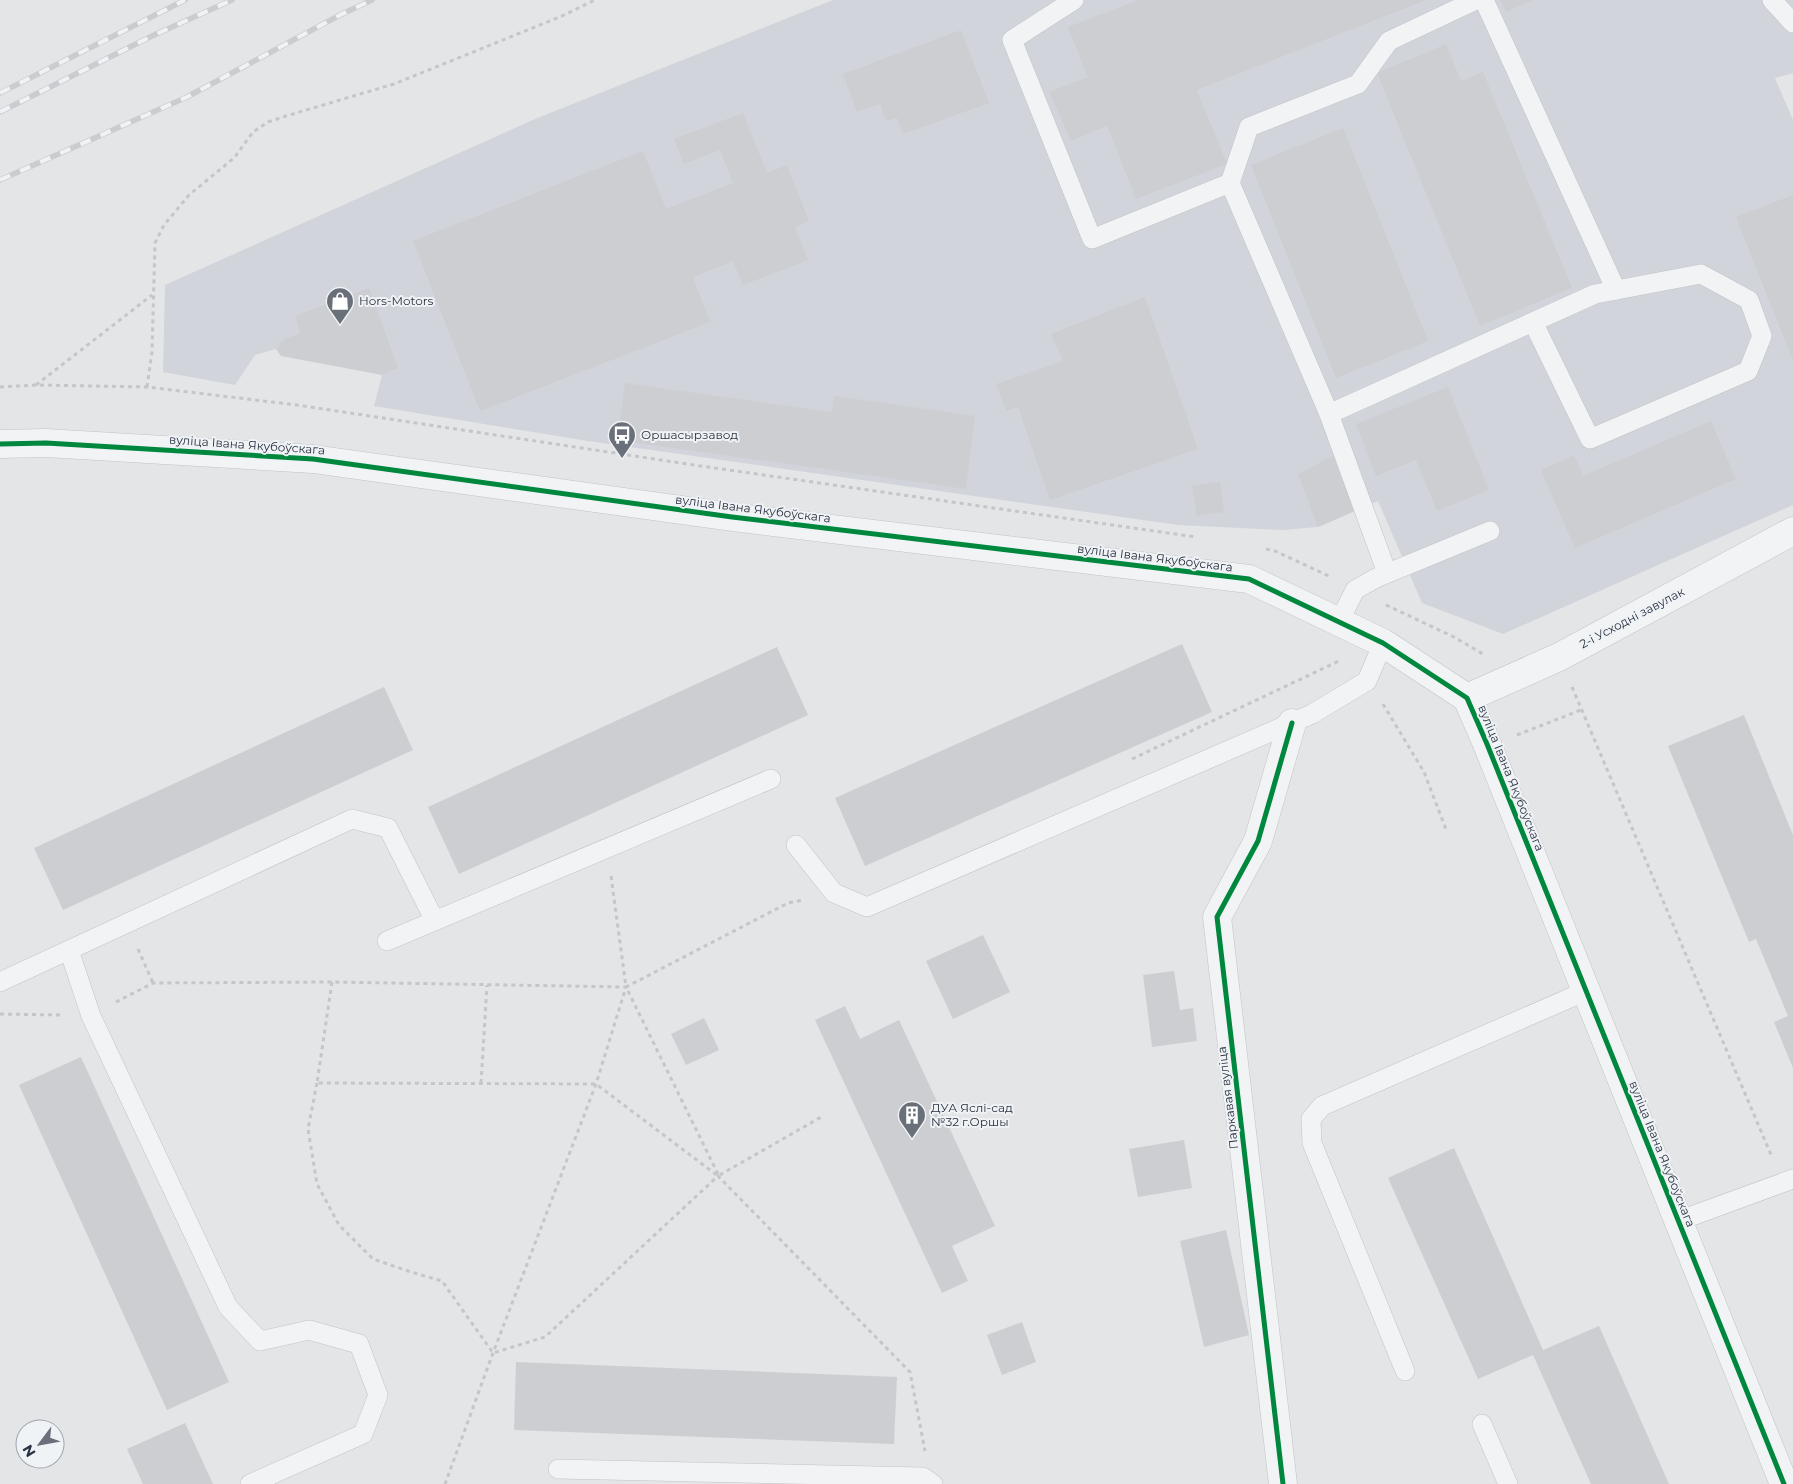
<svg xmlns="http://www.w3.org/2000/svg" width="1793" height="1484" font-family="Montserrat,sans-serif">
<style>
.built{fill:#d1d4da}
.building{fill:#cdced1}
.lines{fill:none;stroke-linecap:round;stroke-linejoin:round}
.service-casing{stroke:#c1c3c5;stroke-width:20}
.minor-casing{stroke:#c1c3c5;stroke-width:29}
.tertiary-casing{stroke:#c1c3c5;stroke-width:29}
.path{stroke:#c4c6ca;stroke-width:3;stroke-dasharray:4 4;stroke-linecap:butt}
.service{stroke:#f1f3f4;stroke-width:19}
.minor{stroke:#f1f3f4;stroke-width:28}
.tertiary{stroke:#f1f3f4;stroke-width:28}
.rail-casing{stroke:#cbcccf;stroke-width:5.5}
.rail{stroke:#f0f3f6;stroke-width:4;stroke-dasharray:11;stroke-linecap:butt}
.cycleway-casing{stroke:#f0f3f6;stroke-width:8}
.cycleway{stroke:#00873e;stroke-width:5}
.labels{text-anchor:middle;stroke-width:4;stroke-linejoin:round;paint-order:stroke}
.poi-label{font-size:12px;fill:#293140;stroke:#f0f3f6;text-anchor:start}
.street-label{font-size:12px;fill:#293140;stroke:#f0f3f6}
</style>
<rect width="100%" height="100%" fill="#e3e5e7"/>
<path class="built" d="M833 0H1793V73L1775 78 1793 120V505L1503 634 1422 603 1378 501 1318 527 1282 530 1178 525 588 441 374 406 382 375 398 367 300 333 276 349 255 355 235 385 163 372 165 285 535 119Z"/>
<g class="building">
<path d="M1138 0H1426L1197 90 1227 164 1136 199 1107 126 1071 141 1049 92 1088 77 1068 27Z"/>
<path d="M1500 0H1533L1506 12Z"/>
<path d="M961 30 989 103 903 134 897 118 886 121 880 104 857 112 843 74Z"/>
<path d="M1446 44 1461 81 1483 72 1572 288 1480 326 1377 73Z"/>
<path d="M743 113 767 173 787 165 809 221 795 227 808 260 743 285 733 261 693 277 710 322 480 411 413 241 643 151 666 209 733 183 720 150 684 164 674 139Z"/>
<path d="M1343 128 1428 341 1336 378 1251 165Z"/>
<path d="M1793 195V361L1736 217Z"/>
<path d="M369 288 398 368 382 375 281 356 276 349 283 340 300 333 295 316Z"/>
<path d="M1145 297 1198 449 1050 500 1018 407 1006 411 996 384 1063 361 1051 334Z"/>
<path d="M625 383 832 412 834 396 975 416 966 489 617 440Z"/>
<path d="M1448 387 1489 490 1437 511 1416 460 1376 476 1356 424Z"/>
<path d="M1711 421 1736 479 1575 548 1541 470 1574 455 1583 476Z"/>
<path d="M1333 456 1355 511 1318 527 1298 474Z"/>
<path d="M1220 482 1224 512 1197 516 1192 486Z"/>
<path d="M1182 644 1212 712 865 866 835 798Z"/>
<path d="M777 647 808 715 459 874 428 807Z"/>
<path d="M384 687 413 750 63 910 34 848Z"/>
<path d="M1744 715 1793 835V1068L1774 1022 1788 1016 1756 939 1749 942 1668 746Z"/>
<path d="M983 935 1010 992 953 1019 926 961Z"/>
<path d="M1174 971 1180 1010 1193 1008 1197 1041 1152 1047 1143 975Z"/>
<path d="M845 1006 860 1039 899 1020 995 1226 952 1246 968 1281 942 1293 815 1020Z"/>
<path d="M704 1018 719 1050 686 1065 671 1034Z"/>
<path d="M81 1057 229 1382 167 1410 19 1085Z"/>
<path d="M1184 1140 1192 1188 1138 1197 1129 1149Z"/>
<path d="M1454 1148 1543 1350 1599 1326 1669 1484H1591L1533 1355 1478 1379 1388 1178Z"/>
<path d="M1226 1230 1249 1335 1204 1347 1180 1241Z"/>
<path d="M1022 1322 1036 1362 1002 1375 987 1335Z"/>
<path d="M516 1362 897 1377 894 1444 514 1430Z"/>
<path d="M185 1423 213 1484H143L127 1449Z"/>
</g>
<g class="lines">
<g class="service-casing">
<g id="service">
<path d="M1074 0 1012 40 1092 239 1230 183"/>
<path d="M1484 0 1616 290"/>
<path d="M1772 0 1793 23"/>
<path d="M1329 414 1230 183 1249 127 1358 84 1389 41 1476 0"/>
<path d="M1387 573 1329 414 1595 294 1701 274 1749 300 1762 336 1748 371 1590 439 1533 322"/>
<path d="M1339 622 1355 590 1376 578 1490 531"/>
<path d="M796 845 834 893 867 907 1312 714 1367 681 1383 643"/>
<path d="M387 941 771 779"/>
<path d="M69 950 352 819 388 828 435 921"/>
<path d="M0 982 69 950 91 1016 228 1307 260 1341 309 1330 359 1344 378 1395 363 1434 250 1484"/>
<path d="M1678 1221 1793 1179"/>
<path d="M1405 1371 1312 1143 1311 1119 1322 1106 1586 991"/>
<path d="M1482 1424 1508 1484"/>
<path d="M558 1469 923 1477 933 1484"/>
</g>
</g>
<g class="minor-casing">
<path id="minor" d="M1283 1484 1217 917 1258 841 1292 723"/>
</g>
<g class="tertiary-casing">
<g id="tertiary">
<path d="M0 444 46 443 313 459 732 517 1249 579 1383 643 1467 698 1487 744 1784 1484"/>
<path d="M1467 698 1559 657 1793 531"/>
</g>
</g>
<g class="path">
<path d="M36 385 152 295"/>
<path d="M0 387 36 385 147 387 297 405 694 465 1196 537"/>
<path d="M147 387 152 352 155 243 164 225 189 195 234 158 253 132 268 122 286 116 394 84 562 16 595 0"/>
<path d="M1266 549 1275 551 1331 577"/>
<path d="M1386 605 1454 637 1483 654"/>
<path d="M1572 687 1772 1157"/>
<path d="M1383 704 1424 772 1447 832"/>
<path d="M1517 735 1581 710"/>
<path d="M1132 759 1341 660"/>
<path d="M611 876 626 987"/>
<path d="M138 949 153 983"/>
<path d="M332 982 317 1083 596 1084 718 1176 823 1116"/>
<path d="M116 1002 153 983 332 982 626 987 596 1084 493 1353 445 1484"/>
<path d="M0 1014 61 1015"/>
<path d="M317 1083 308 1129 317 1184 339 1225 373 1259 411 1272 442 1281 493 1353 545 1337 718 1176 910 1372 925 1451"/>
<path d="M481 1083 487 985"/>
<path d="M718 1174 626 987 788 903 804 900"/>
</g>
<use href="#service" class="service"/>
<use href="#minor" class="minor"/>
<use href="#tertiary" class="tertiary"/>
<g class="rail-casing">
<g id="rail">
<path d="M0 93 185 0"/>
<path d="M0 112 152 36 232 0"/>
<path d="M0 180 187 97 340 15 372 0"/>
</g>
</g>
<use href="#rail" class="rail"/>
<g class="cycleway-casing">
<g id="cycleway">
<path d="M0 444 46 443 313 459 732 517 1249 579 1383 643 1467 698 1487 744 1784 1484"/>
<path d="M1283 1484 1217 917 1258 841 1292 723"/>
</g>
</g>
<use href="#cycleway" class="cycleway"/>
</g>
<defs>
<g id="shop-pin" transform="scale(1.4375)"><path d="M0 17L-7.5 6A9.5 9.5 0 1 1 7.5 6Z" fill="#6a707a" stroke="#f0f3f6"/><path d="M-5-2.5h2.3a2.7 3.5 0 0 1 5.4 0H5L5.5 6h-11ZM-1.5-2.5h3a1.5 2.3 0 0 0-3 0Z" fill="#fff"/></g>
<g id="bus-pin" transform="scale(1.4375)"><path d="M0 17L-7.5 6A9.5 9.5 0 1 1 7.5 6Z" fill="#6a707a" stroke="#f0f3f6"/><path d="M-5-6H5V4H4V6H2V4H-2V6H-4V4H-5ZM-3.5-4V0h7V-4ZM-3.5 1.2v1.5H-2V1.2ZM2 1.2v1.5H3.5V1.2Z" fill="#fff"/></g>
<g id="building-pin" transform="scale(1.4375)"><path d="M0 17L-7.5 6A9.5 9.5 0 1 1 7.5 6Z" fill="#6a707a" stroke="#f0f3f6"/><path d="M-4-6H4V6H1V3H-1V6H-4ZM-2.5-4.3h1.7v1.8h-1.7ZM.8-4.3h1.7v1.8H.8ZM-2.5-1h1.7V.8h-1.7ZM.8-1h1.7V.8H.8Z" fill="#fff"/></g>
</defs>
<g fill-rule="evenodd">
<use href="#shop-pin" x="340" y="301"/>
<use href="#bus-pin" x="622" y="435"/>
<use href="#building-pin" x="912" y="1115"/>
</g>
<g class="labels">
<g class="poi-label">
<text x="359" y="305">Hors-Motors</text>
<text x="641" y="439">Оршасырзавод</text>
<text x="931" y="1112">ДУА Яслі-сад<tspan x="931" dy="14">№32 г.Оршы</tspan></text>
</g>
<g class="street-label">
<text transform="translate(247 445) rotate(4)" y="4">вуліца Івана Якубоўскага</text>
<text transform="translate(753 509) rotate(7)" y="4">вуліца Івана Якубоўскага</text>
<text transform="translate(1155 558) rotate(7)" y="4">вуліца Івана Якубоўскага</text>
<text transform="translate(1632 618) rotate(-28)" y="4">2-і Усходні завулак</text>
<text transform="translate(1511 778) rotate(68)" y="4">вуліца Івана Якубоўскага</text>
<text transform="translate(1228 1098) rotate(-97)" y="4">Паркавая вуліца</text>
<text transform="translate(1662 1154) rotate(68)" y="4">вуліца Івана Якубоўскага</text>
</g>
</g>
<g transform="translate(40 1444) rotate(238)"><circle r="24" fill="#f0f3f6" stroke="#a0a5ad"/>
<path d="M0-4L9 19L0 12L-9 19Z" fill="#6a707a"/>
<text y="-8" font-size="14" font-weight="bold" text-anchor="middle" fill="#293140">N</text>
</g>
</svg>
